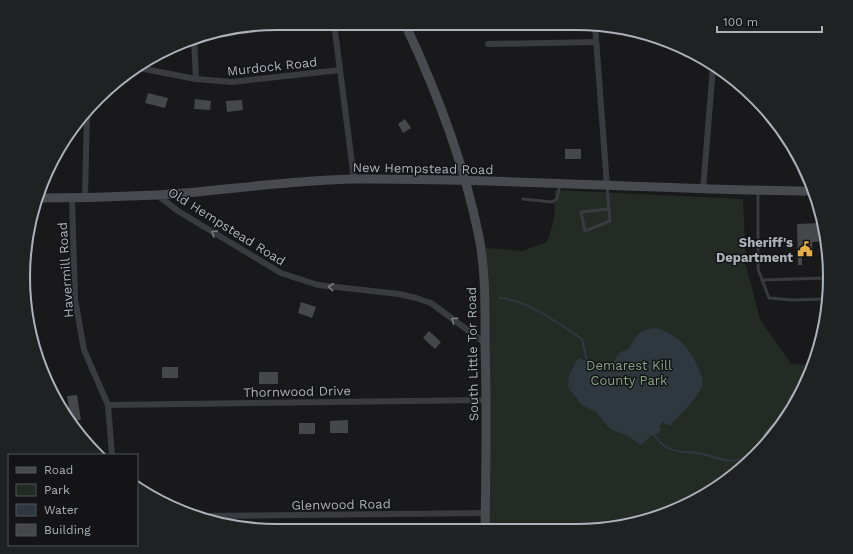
<svg xmlns="http://www.w3.org/2000/svg" width="853" height="554" font-family="'Work Sans',sans-serif">
<style>
.green{fill:#232b24}
.water{fill:#30383f}
.lines{fill:none;stroke-linecap:round;stroke-linejoin:round}
.stream{stroke:#30383f;stroke-width:2}
.building{fill:#46474b}
.lane{stroke:#3a3b40;stroke-width:3}
.street{stroke:#3a3b40;stroke-width:6}
.secondary{stroke:#484a50;stroke-width:9}
.oneway{stroke:#797c83}
.labels{text-anchor:middle;stroke-width:3;stroke-linejoin:round;paint-order:stroke}
.street-label{font-size:13px;fill:#acb1ba;stroke:#141416}
.poi-label{font-size:13px;font-weight:bold;fill:#acb1ba;stroke:#141416;text-anchor:end}
.park-label{font-size:13px;fill:#85a386;stroke:#141416}
.rim{fill:none;stroke:#acb1ba;stroke-width:2}
</style>
<rect width="100%" height="100%" fill="#19191b"/>
<path class="green" d="M555 190 743 199 746 266 760 319 791 364 813 365 767 444 689 505 592 530H487L486 248 523 251 547 242 554 220Z"/>
<path class="water" d="M656 328C677 334 692 350 699 370 702 377 705 383 700 390 693 403 679 415 670 426L663 422 659 426 661 430 658 434H653L641 445 628 436 610 429 596 412 582 405 568 387 569 375 578 358 587 361 600 372 613 362 620 352 629 349C637 334 638 330 656 328Z"/>
<g class="lines">
<g class="stream">
<path d="M499 298C529 300 557 323 582 339L587 361"/>
<path d="M653 434C657 438 661 444 666 447 677 454 691 451 703 454 720 458 732 467 750 454 765 444 762 428 782 418"/>
</g>
</g>
<g class="building">
<path d="M685 50 694 56V58L684 57Z"/>
<path d="M148 93 168 98 165 108 145 103Z"/>
<path d="M195 99 211 101 210 110 194 109Z"/>
<path d="M242 100 243 110 227 112 226 101Z"/>
<path d="M405 119 411 128 403 133 398 124Z"/>
<rect x="565" y="149" width="16" height="10"/>
<path d="M820 223 824 241 812 242 813 257H802V265H798L797 224Z"/>
<path d="M301 302 316 307 312 318 298 313Z"/>
<path d="M429 331 441 342 435 349 423 338Z"/>
<rect x="162" y="367" width="16" height="11"/>
<rect x="259" y="372" width="19" height="12"/>
<path d="M77 395 81 420 71 421 67 396Z"/>
<path d="M348 420V433H330V421Z"/>
<rect x="299" y="423" width="16" height="11"/>
</g>
<g class="lines">
<g class="lane">
<path d="M607 186 610 221 585 231 581 212 609 209"/>
<path d="M758 192V269L769 298 793 300 824 299"/>
<path d="M523 199 552 202 557 199 560 184"/>
<path d="M762 280 827 278"/>
</g>
<g class="street">
<path d="M334 23 354 179"/>
<path d="M595 25 607 186"/>
<path d="M194 37 196 79"/>
<path d="M488 44 596 42"/>
<path d="M134 67 196 79 232 82 340 70"/>
<path d="M703 190 713 67"/>
<path d="M157 195 178 211 281 273 318 285 399 294 416 298 431 303 485 343"/>
<path d="M85 197 87 112"/>
<path d="M72 198 75 299 84 350 108 405 112 455"/>
<path d="M108 405 487 400"/>
<path d="M196 516 486 513"/>
</g>
<g class="secondary">
<path d="M405 24C437 92 464 162 479 237 486 273 485 309 485 346 487 407 486 468 485 530"/>
<path d="M36 198C76 198 117 197 157 195 223 191 289 180 355 179 507 178 659 190 811 191"/>
</g>
</g>
<defs><path id="oneway-chevron" d="M-2-3.5L2.5 0L-2 3.5" fill="none" stroke-width="1.6" stroke-linecap="round" stroke-linejoin="round"/></defs>
<g class="oneway">
<use href="#oneway-chevron" transform="translate(214 233) rotate(-149)"/>
<use href="#oneway-chevron" transform="translate(331 287) rotate(-174)"/>
<use href="#oneway-chevron" transform="translate(454 320) rotate(-144)"/>
</g>
<defs>
<g id="civic-bare" transform="scale(1.2)"><path d="M-.6-6.5H3V-4.5H.6V-3L4-1V1h2V6H-6V1h2V-1L-.6-3ZM-1.2 2.5V6h2.4V2.5Z" fill="#e7ae45" stroke="#141416" stroke-width="2.5" paint-order="stroke"/></g>
</defs>
<g fill-rule="evenodd">
<use href="#civic-bare" x="805" y="249"/>
</g>
<g class="labels">
<g class="street-label">
<text transform="translate(272 66) rotate(-6)" y="5">Murdock Road</text>
<text transform="translate(423 168) rotate(1)" y="5">New Hempstead Road</text>
<text transform="translate(227 226) rotate(32)" y="5">Old Hempstead Road</text>
<text transform="translate(65 270) rotate(-94)" y="5">Havermill Road</text>
<text transform="translate(472 354) rotate(-91)" y="5">South Little Tor Road</text>
<text transform="translate(297 391) rotate(-1)" y="5">Thornwood Drive</text>
<text transform="translate(341 504) rotate(-1)" y="5">Glenwood Road</text>
</g>
<g class="poi-label">
<text x="793" y="247">Sheriff's<tspan x="793" dy="15">Department</tspan></text>
</g>
<g class="park-label">
<text x="629" y="370">Demarest Kill<tspan x="629" dy="15">County Park</tspan></text>
</g>
</g>
<path d="M0 0H853V554H0ZM277 30H576A247 247 0 0 1 823 277V277A247 247 0 0 1 576 524H277A247 247 0 0 1 30 277V277A247 247 0 0 1 277 30Z" fill="#202123" fill-rule="evenodd"/>
<path class="rim" d="M277 30H576A247 247 0 0 1 823 277V277A247 247 0 0 1 576 524H277A247 247 0 0 1 30 277V277A247 247 0 0 1 277 30Z"/>
<rect x="8" y="454" width="130" height="92" fill="#141416" stroke="#515358"/>
<rect x="16" y="467" width="20" height="6" fill="#484a50" stroke="#515358"/>
<text x="44" y="474" font-size="12" fill="#acb1ba">Road</text>
<rect x="16" y="484" width="20" height="12" fill="#232b24" stroke="#515358"/>
<text x="44" y="494" font-size="12" fill="#acb1ba">Park</text>
<rect x="16" y="504" width="20" height="12" fill="#30383f" stroke="#515358"/>
<text x="44" y="514" font-size="12" fill="#acb1ba">Water</text>
<rect x="16" y="524" width="20" height="12" fill="#46474b" stroke="#515358"/>
<text x="44" y="534" font-size="12" fill="#acb1ba">Building</text>
<path d="M717 26v6h105v-6" fill="none" stroke="#acb1ba" stroke-width="2"/>
<text x="723" y="26" font-size="12" fill="#acb1ba" stroke="#141416" stroke-width="3" paint-order="stroke">100 m</text>
</svg>
